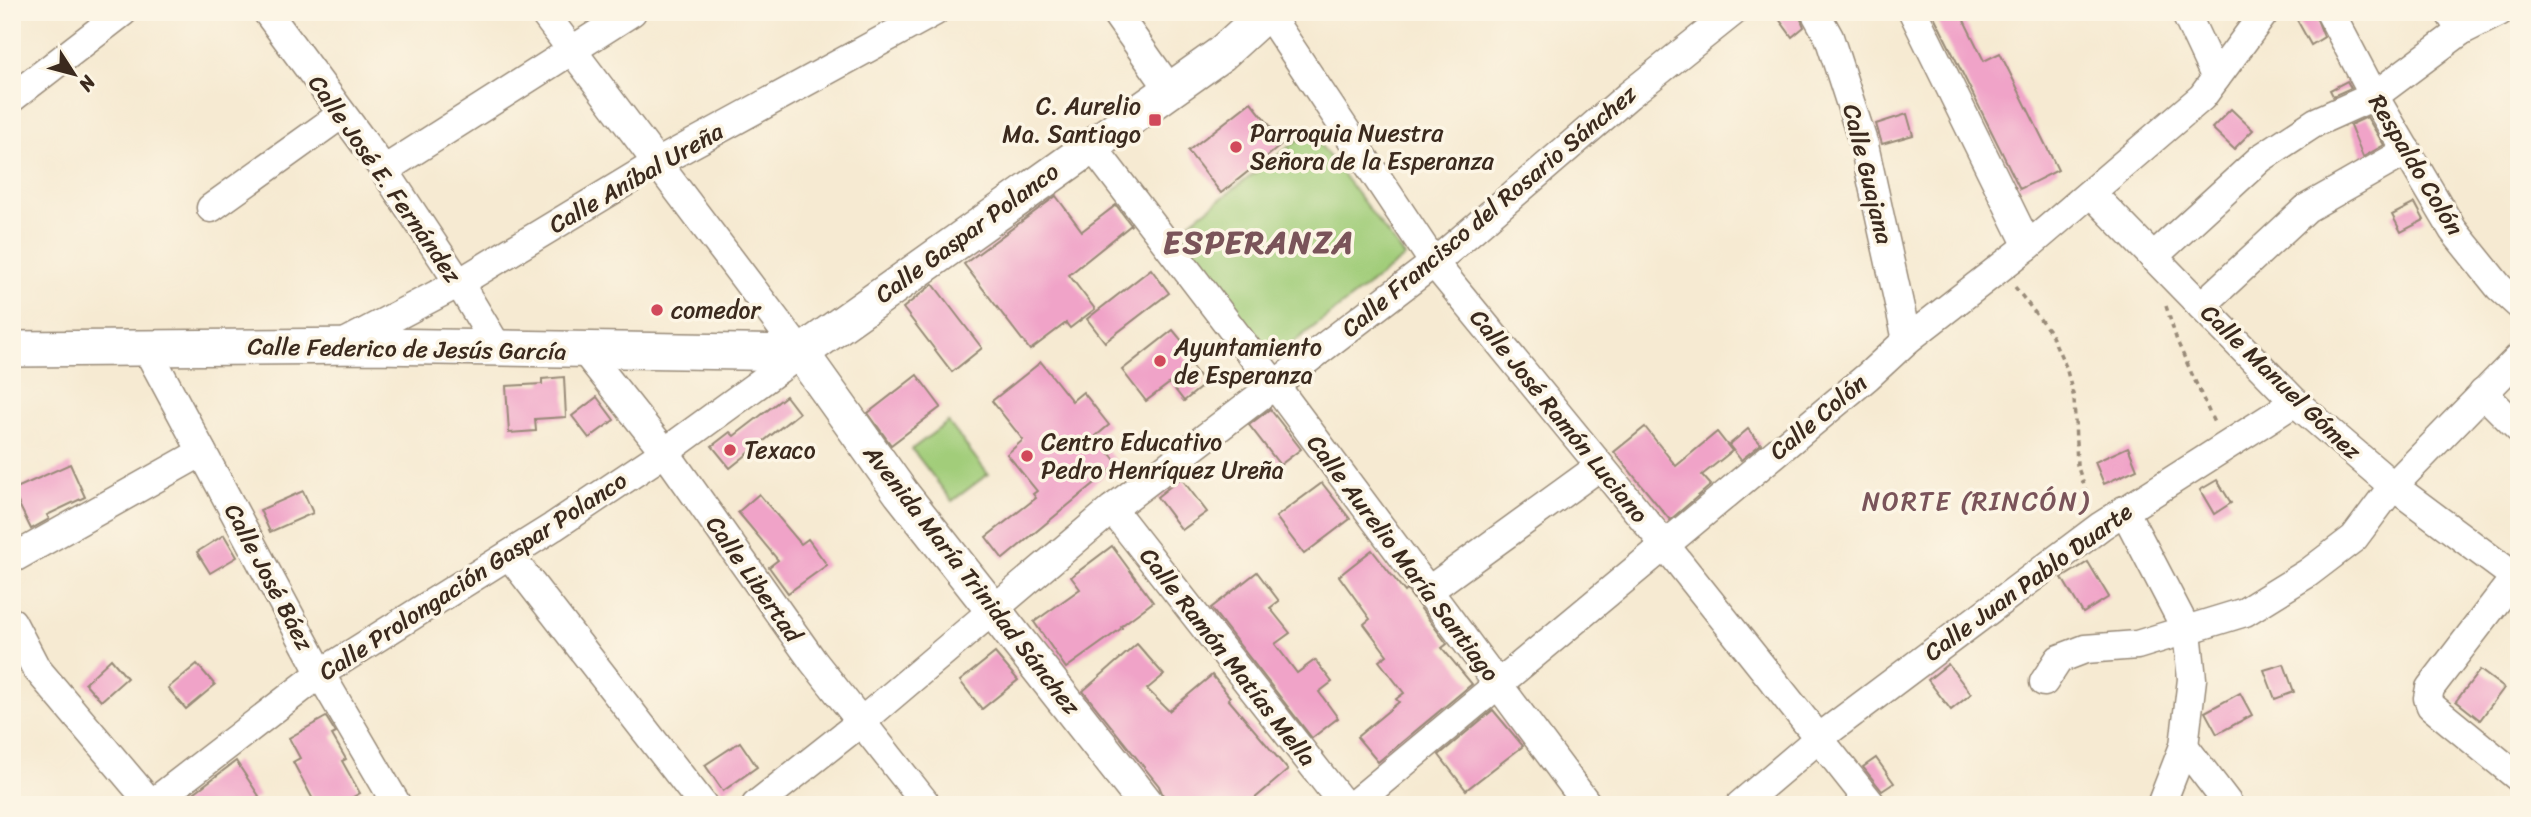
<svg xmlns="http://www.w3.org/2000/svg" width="2531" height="817" font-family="Sriracha,sans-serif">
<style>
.green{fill:#a2cd7a;stroke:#6e7c4c;stroke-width:2}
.building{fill:#f0a3c8}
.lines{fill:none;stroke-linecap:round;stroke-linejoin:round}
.minor-casing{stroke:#988a78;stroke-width:31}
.major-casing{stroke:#988a78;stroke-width:38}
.path{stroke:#988a78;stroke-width:3.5;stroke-dasharray:5 5;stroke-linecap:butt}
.minor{stroke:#fff;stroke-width:28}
.major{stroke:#fff;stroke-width:35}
.poi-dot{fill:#d1495b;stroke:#fcf5e5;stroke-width:2.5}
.labels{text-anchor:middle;stroke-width:7;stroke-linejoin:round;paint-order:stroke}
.poi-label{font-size:24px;fill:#3b2a1e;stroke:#fcf5e5;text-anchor:start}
.street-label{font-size:24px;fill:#3b2a1e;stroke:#fcf5e5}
.neighbourhood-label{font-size:26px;letter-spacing:2px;fill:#7a545a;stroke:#fcf5e5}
.district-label{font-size:32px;font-weight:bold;letter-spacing:2px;fill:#7a545a;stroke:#fcf5e5}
</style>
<rect width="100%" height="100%" fill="#fcf5e5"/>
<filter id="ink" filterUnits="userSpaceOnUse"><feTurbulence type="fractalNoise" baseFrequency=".0143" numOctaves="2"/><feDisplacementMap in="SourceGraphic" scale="14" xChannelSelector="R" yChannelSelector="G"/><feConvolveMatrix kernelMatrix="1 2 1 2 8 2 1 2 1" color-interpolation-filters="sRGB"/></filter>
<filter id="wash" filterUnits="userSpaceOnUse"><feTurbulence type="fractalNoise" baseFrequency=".00686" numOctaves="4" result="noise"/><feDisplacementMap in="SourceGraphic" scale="28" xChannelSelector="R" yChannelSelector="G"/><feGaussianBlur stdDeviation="1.57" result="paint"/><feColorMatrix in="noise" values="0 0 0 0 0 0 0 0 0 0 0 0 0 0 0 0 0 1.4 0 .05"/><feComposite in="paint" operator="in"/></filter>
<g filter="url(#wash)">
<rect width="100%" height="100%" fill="#f6ead2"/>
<g class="green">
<path d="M1310 131 1405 257 1269 361 1173 235Z"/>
<path d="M948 422 988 474 952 501 912 449Z"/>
</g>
<g id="blocks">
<g class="building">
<path d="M1774 12H1798L1804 27 1792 37Z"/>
<path d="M1932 12H1960L1984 61 2000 53 2058 170 2020 189Z"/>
<path d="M2311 12H2314L2324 37 2311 45 2297 20Z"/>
<path d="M2347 81 2351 88 2333 96 2330 90Z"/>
<path d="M1251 102 1284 143 1221 193 1188 151Z"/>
<path d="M2231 109 2253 130 2234 149 2212 128Z"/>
<path d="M1907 114 1913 135 1882 144 1876 124Z"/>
<path d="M2367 117 2384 145 2363 157 2350 125Z"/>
<path d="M1056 196 1082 231 1116 205 1131 225 1069 275 1095 309 1070 328 1066 323 1030 350 964 264Z"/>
<path d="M2415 203 2424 220 2401 232 2392 215Z"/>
<path d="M1151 269 1169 293 1105 342 1087 319Z"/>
<path d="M933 284 982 348 952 372 903 308Z"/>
<path d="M1173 330 1187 347 1181 352 1205 384 1184 401 1170 383 1146 401 1122 370Z"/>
<path d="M1041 362 1072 401 1083 392 1109 425 1096 436 1118 464 1003 559 986 537 1036 498 1033 494 1037 491 1007 454 1023 440 992 401Z"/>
<path d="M917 375 941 407 891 445 868 413Z"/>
<path d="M564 377 566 417 535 419 536 431 509 433 506 386 542 384V379Z"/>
<path d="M786 396 799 413 730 468 712 446 730 432 734 436Z"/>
<path d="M597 397 614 420 589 438 572 416Z"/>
<path d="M1270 409 1301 449 1280 465 1249 425Z"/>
<path d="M1645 427 1676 466 1717 432 1732 451 1702 475 1711 485 1670 520 1614 452Z"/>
<path d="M1748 429 1761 444 1741 460 1729 445Z"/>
<path d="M2128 447 2137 469 2104 484 2095 462Z"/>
<path d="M70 464 85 497 47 515 49 519 31 529 12 490Z"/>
<path d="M1181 478 1207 512 1182 530 1157 497Z"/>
<path d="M2217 480 2231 503 2214 514 2200 490Z"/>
<path d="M1322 483 1350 519 1304 554 1276 517Z"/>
<path d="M303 491 313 513 270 532 260 510Z"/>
<path d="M759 494 801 544 808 539 827 565 788 593 769 567 778 560 738 512Z"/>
<path d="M224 535 237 557 210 573 197 552Z"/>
<path d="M1112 546 1153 602 1121 626 1122 628 1066 668 1034 622 1080 589 1071 577Z"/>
<path d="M1372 550 1405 592 1407 590 1447 644 1442 648 1472 684 1378 762 1357 737 1399 702 1396 699 1404 693 1379 661 1387 655 1364 624 1370 619 1339 576Z"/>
<path d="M2088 562 2109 597 2083 613 2062 578Z"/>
<path d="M1257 572 1279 601 1270 608 1290 633 1275 644 1297 673 1315 660 1332 682 1319 692 1338 718 1312 738 1211 608Z"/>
<path d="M1137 644 1164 675 1147 689 1169 711 1212 675 1230 697 1228 699 1288 770 1247 805H1167L1159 786 1083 691Z"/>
<path d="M995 653 1018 680 982 709 960 681Z"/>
<path d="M111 659 127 678 101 701 85 683Z"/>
<path d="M197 664 215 685 186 709 168 688Z"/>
<path d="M1948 664 1971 694 1951 710 1928 680Z"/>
<path d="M2284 664 2294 692 2275 699 2264 670Z"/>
<path d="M2480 670 2504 688 2480 720 2456 701Z"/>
<path d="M2240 693 2252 715 2217 734 2205 712Z"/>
<path d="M1493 710 1523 746 1466 790 1439 755Z"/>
<path d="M326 717 336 733 332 735 346 759 342 761 360 793 339 805H316L293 762 300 758 289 738Z"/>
<path d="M740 742 757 767 723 791 705 765Z"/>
<path d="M1876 758 1894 783 1882 791 1863 767Z"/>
<path d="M236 761 259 796 246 805H178Z"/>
</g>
</g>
</g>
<g filter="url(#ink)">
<use href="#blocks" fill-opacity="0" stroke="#988a78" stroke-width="2"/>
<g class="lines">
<g class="minor-casing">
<g id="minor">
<path d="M267 12 384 170 459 283 498 348"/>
<path d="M1115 12 1170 90"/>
<path d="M1267 12 1434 263 1665 545 1872 805"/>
<path d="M1815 12 1829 37 1864 145 1907 340"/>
<path d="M1913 12 2028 246"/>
<path d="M2185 12 2216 78"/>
<path d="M2330 12 2374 96 2453 230 2499 287 2519 305"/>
<path d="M2449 12 2461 31 2499 12"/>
<path d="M12 98 123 12"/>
<path d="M1091 145 1274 384 1588 805"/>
<path d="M384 170 632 12"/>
<path d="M2091 193 2295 402 2393 486 2519 580"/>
<path d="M211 208 342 114"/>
<path d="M2153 257 2261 158 2316 122 2374 96 2461 31"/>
<path d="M2201 306 2307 208 2407 151"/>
<path d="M339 346 459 283 657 163 934 12"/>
<path d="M146 347 328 687 397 805"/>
<path d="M584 350 665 452 813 661 927 805"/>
<path d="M2483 393 2519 429"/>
<path d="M1112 509 1344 805"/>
<path d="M2124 510 2187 631 2192 679 2184 746 2161 805"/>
<path d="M509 555 703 805"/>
<path d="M12 559 202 452"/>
<path d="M2515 577 2430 688 2428 698 2431 706 2519 778"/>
<path d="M1428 591 1600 466"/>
<path d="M12 622 36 668 152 805"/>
<path d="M2044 682 2059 659 2085 649 2137 645 2245 612 2308 573 2354 538 2393 486 2519 357"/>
<path d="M2184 746 2229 805"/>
<path d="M150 805 321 673 553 527 665 452 801 353 543 12"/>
<path d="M756 805 861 722 1112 509 1434 263 1629 95 1733 12"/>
<path d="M1353 805 1867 377 1907 340 2028 246 2202 97 2265 12"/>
<path d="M1740 805 1819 738 2101 526 2295 402"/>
</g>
</g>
<g class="major-casing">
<g id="major">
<path d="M12 349 373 346 801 353"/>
<path d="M801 353 1221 54 1267 12"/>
<path d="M801 353 901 493 1147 805"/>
</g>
</g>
<g class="path">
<path d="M2015 287 2050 332 2066 367 2074 398 2077 465 2091 505"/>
<path d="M2166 306 2177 341 2215 425"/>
</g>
<use href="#minor" class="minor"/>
<use href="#major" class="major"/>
</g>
</g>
<g class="poi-dot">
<rect x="1148" y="113" width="14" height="14" rx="3.5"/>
<circle cx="1236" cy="147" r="7"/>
<circle cx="657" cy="310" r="7"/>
<circle cx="1160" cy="361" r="7"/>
<circle cx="730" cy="450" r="7"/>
<circle cx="1027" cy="456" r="7"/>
</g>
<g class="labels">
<g class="poi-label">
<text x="1141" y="114" text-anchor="end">C. Aurelio<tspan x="1141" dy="28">Ma. Santiago</tspan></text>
<text x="1250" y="141">Parroquia Nuestra<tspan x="1250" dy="28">Señora de la Esperanza</tspan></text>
<text x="671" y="318">comedor</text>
<text x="1174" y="355">Ayuntamiento<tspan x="1174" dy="28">de Esperanza</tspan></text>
<text x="1041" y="450">Centro Educativo<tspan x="1041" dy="28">Pedro Henríquez Ureña</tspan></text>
<text x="744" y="458">Texaco</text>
</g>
<g class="street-label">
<text transform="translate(2416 165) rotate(59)" y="8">Respaldo Colón</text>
<text transform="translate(1868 174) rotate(76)" y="8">Calle Guajana</text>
<text transform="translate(636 178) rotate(-30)" y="8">Calle Aníbal Ureña</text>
<text transform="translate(385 179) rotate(55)" y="8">Calle José E. Fernández</text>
<text transform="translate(1489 211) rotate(-40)" y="8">Calle Francisco del Rosario Sánchez</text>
<text transform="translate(967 233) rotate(-36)" y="8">Calle Gaspar Polanco</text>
<text transform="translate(407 349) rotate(1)" y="8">Calle Federico de Jesús García</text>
<text transform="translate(2281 382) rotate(44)" y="8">Calle Manuel Gómez</text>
<text transform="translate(1559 416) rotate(51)" y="8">Calle José Ramón Luciano</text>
<text transform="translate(1818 417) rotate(-40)" y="8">Calle Colón</text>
<text transform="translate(1403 558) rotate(53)" y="8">Calle Aurelio María Santiago</text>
<text transform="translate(473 576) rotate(-33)" y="8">Calle Prolongación Gaspar Polanco</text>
<text transform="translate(269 577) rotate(62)" y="8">Calle José Báez</text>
<text transform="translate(754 579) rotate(55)" y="8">Calle Libertad</text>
<text transform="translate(972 580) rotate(52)" y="8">Avenida María Trinidad Sánchez</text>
<text transform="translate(2028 582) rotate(-36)" y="8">Calle Juan Pablo Duarte</text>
<text transform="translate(1228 657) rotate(52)" y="8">Calle Ramón Matías Mella</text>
</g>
<g class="neighbourhood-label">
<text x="1976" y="510">NORTE (RINCÓN)</text>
</g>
<g class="district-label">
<text x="1259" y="253">ESPERANZA</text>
</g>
</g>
<rect width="2531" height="817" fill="none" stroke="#fcf5e5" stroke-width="42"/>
<g transform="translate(74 74) rotate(126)" stroke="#fcf5e5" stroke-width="5" paint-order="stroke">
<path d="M0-5L12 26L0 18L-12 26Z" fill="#3b2a1e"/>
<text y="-10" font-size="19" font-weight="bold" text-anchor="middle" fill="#3b2a1e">N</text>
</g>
</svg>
